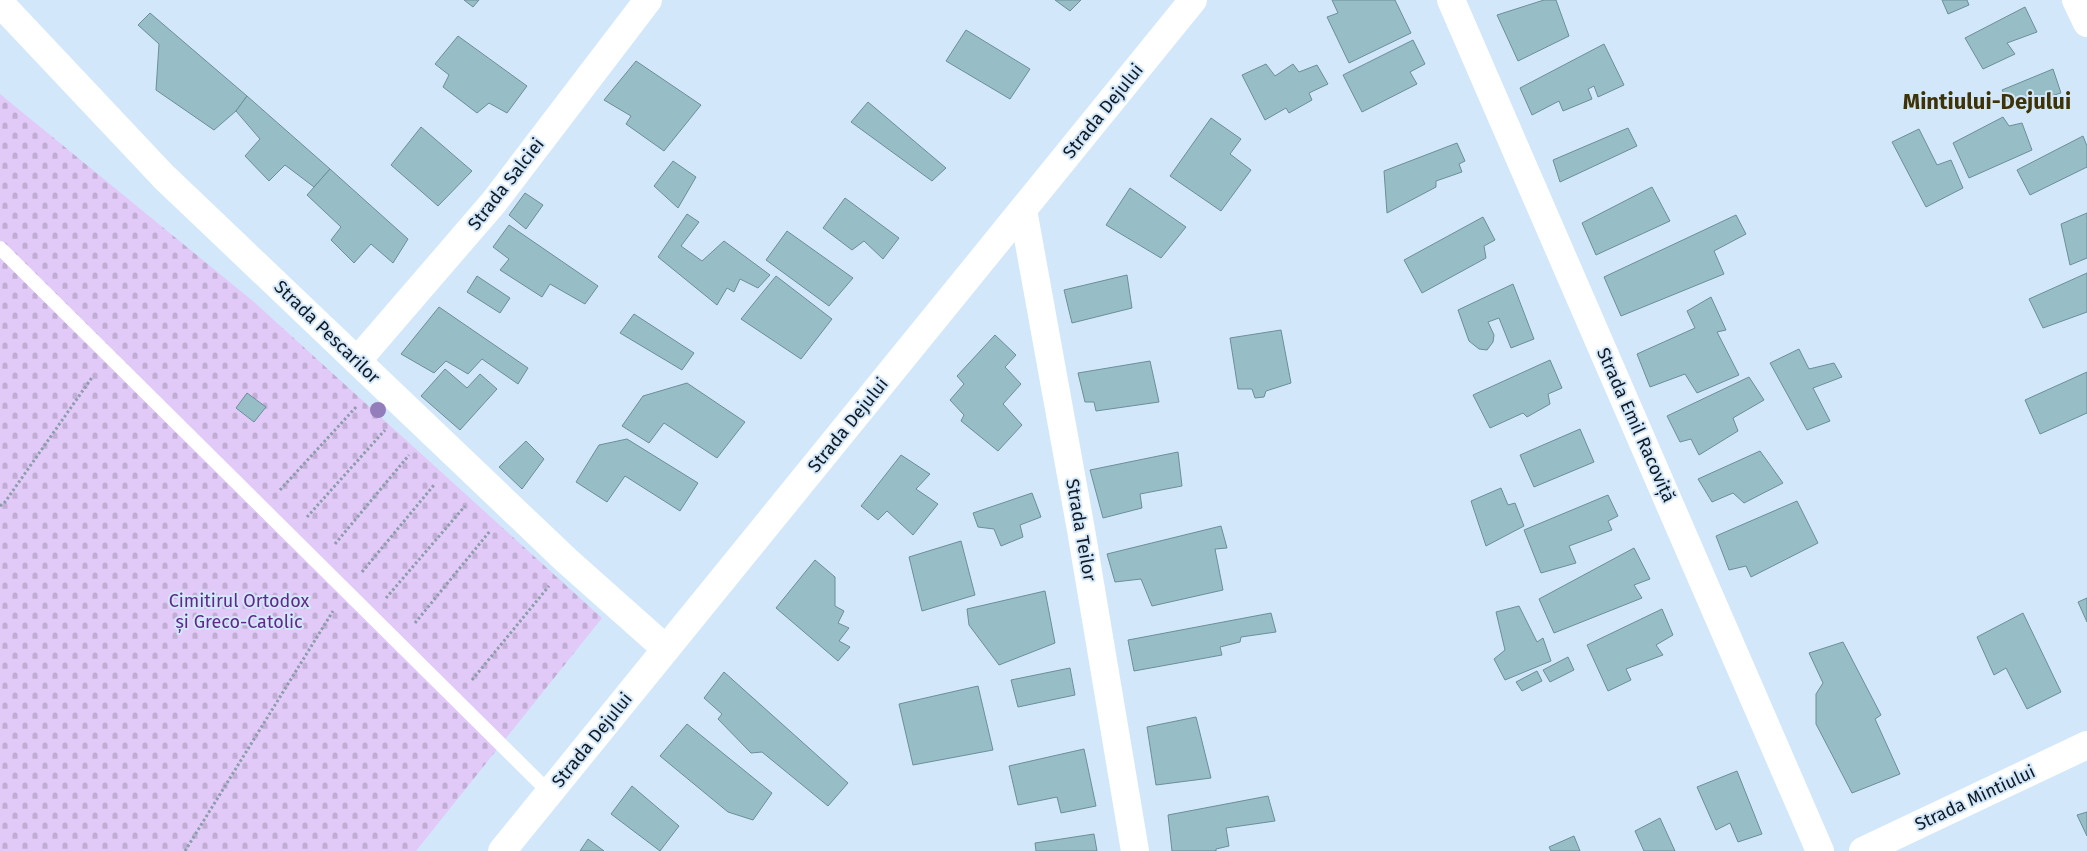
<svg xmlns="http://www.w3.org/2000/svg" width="2087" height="851" font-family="'Fira Sans',sans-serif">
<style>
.cemetery{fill:url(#cemetery-stones)}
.building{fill:#97bdc7;stroke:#6b8f99}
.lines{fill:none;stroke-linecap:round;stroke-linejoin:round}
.path{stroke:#8c9dac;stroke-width:3;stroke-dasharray:2.5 2.5;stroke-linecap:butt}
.service{stroke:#fff;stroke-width:14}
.minor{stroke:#fff;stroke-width:28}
.secondary{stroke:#fff;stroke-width:28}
.tree{fill:#947dbb}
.labels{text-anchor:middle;stroke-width:4;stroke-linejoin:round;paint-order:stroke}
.street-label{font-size:18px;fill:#101921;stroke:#d2e7fa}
.park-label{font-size:18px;fill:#622788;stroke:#d2e7fa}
.district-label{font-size:22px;font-weight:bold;fill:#3e3308;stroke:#d2e7fa}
</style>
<defs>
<pattern id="cemetery-stones" width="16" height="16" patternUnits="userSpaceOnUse" patternTransform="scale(1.25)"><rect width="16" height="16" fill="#e2caf8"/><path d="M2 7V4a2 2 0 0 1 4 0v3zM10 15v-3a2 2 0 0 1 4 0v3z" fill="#c1add4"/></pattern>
</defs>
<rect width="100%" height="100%" fill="#d2e7fa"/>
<path class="cemetery" d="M0 94 254 302 602 618 416 851H0Z"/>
<g class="building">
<path d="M464 0H479L473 7Z"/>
<path d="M1055 0H1081L1070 11Z"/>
<path d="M1332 0H1395L1411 33 1349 63 1327 17 1338 13Z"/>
<path d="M1544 0H1556L1569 36 1518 61 1497 15Z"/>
<path d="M1942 0H1967L1969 5 1948 14Z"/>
<path d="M2025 7 2037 32 2007 43 2015 54 1983 69 1965 38Z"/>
<path d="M150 13 247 96 236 111 214 130 156 90 159 44 138 25Z"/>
<path d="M966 30 1030 69 1010 99 946 61Z"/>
<path d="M458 36 527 86 507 113 489 103 477 113 443 87 449 75 435 64Z"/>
<path d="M1413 40 1425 64 1410 72 1417 84 1362 112 1343 75Z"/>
<path d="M1604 44 1624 85 1598 97 1594 86 1588 89 1592 99 1563 111 1559 101 1532 115 1520 88Z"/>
<path d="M636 61 701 105 664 151 626 124 631 116 604 100Z"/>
<path d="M1266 64 1275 76 1293 64 1299 72 1317 65 1328 84 1309 93 1312 100 1289 113 1286 108 1265 120 1242 75Z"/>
<path d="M2053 69 2061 93 2012 108 2002 90Z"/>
<path d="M247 96 330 169 314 187 285 165 269 181 245 156 260 139 236 111Z"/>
<path d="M868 102 946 168 932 181 851 122Z"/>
<path d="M2003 117 2009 126 2022 123 2032 150 1969 178 1953 143Z"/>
<path d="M1211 118 1241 139 1230 154 1251 170 1221 211 1170 176Z"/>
<path d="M421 127 472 171 438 206 391 165Z"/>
<path d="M1628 128 1637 146 1560 182 1553 160Z"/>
<path d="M1919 129 1937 165 1951 160 1963 188 1926 207 1892 142Z"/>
<path d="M2083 136 2087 146V167L2030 195 2017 170Z"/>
<path d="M1457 143 1465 161 1459 164 1462 172 1436 181V187L1387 213 1384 171Z"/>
<path d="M673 161 696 177 678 208 654 186Z"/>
<path d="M330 169 408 239 393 263 371 244 354 263 331 240 341 227 307 195Z"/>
<path d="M1652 187 1670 221 1596 255 1582 223Z"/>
<path d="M1130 188 1186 227 1161 258 1106 225Z"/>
<path d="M525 193 543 205 526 229 509 215Z"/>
<path d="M845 198 899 238 883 259 864 241 852 250 823 228Z"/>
<path d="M2087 213V258L2070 265 2061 224Z"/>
<path d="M687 214 699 222 681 246 702 261 724 241 770 275 758 288 740 279 734 292 727 288 717 305 658 257Z"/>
<path d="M1736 215 1746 234 1714 251 1724 274 1621 316 1604 277Z"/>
<path d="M1483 217 1495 240 1484 246 1486 258 1422 293 1404 260Z"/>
<path d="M509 225 598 286 585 304 550 284 542 297 500 270 509 259 493 247Z"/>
<path d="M787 231 853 278 829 306 766 260Z"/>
<path d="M2087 273V312L2043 328 2029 299Z"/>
<path d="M1127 275 1132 308 1072 323 1064 290Z"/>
<path d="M477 276 510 298 500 313 467 292Z"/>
<path d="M776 276 832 319 801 359 741 319Z"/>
<path d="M1513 284 1534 339 1511 348 1499 318 1488 322 1494 335 1493 342 1487 350 1479 349 1469 341 1458 310Z"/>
<path d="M1711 297 1726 330 1717 332 1739 375 1697 393 1685 374 1650 387 1637 354 1695 328 1687 311Z"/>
<path d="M439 307 528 368 518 384 482 359 468 374 446 361 434 373 401 354Z"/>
<path d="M634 314 694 353 682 370 620 333Z"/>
<path d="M1281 330 1291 383 1266 391 1264 397 1255 398 1252 389H1238L1230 338Z"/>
<path d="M995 335 1016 355 1005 367 1021 384 1003 404 1022 425 998 451 961 421 964 415 950 400 964 384 957 376Z"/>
<path d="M1799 349 1809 369 1834 363 1842 377 1813 388 1830 421 1807 430 1770 363Z"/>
<path d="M1550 360 1562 388 1548 394 1550 404 1527 417 1523 413 1490 428 1473 395Z"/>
<path d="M1150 361 1159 402 1096 411 1094 402H1085L1078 373Z"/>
<path d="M445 369 467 388 480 374 497 389 460 430 421 396Z"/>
<path d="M2087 372V413L2040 434 2025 400Z"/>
<path d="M1749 377 1764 400 1733 418 1738 431 1699 455 1691 439 1680 442 1667 416Z"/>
<path d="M687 383 745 422 717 458 664 423 649 443 622 426 643 396Z"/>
<path d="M247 393 266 407 254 422 236 408Z"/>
<path d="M1580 429 1594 462 1534 487 1520 455Z"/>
<path d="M627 439 698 483 680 511 625 476 607 502 576 482 599 445Z"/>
<path d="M526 441 544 459 522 489 499 467Z"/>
<path d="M1760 451 1783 483 1744 503 1733 493 1712 502 1698 479Z"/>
<path d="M1178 452 1182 486 1140 494 1142 508 1103 518 1090 470Z"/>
<path d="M901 455 930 474 916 489 938 504 913 535 887 511 878 520 861 506Z"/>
<path d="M1501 488 1508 505 1515 503 1524 526 1486 546 1471 501Z"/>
<path d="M1032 493 1041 517 1020 525 1023 537 1001 546 994 529 978 527 973 513Z"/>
<path d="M1608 495 1618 516 1608 521 1612 530 1569 546 1576 563 1541 573 1524 530Z"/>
<path d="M1797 501 1818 543 1751 577 1746 566 1729 570 1716 536Z"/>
<path d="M1221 526 1227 548 1215 549 1223 590 1152 606 1141 579 1115 582 1107 554Z"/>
<path d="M961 541 975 595 922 611 909 557Z"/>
<path d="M1634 548 1650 579 1634 585 1642 598 1554 633 1539 599Z"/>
<path d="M815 560 835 577V606L844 611 838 623 849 628 839 641 850 647 838 661 776 608Z"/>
<path d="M1045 591 1055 643 999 665 969 625 967 609Z"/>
<path d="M2087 598V622L2078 602Z"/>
<path d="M1519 606 1537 642 1543 638 1551 661 1505 680 1494 659 1505 650 1496 612Z"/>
<path d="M1662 609 1673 635 1656 645 1663 655 1626 669 1631 680 1608 691 1587 645Z"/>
<path d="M1271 613 1276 632 1241 637 1240 642 1220 647 1222 655 1134 671 1128 640Z"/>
<path d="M2023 613 2061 692 2027 709 2006 668 1994 675 1977 637Z"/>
<path d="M1843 642 1881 715 1875 719 1900 774 1852 793 1816 724V694L1823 683 1809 653Z"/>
<path d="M1568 657 1574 670 1550 682 1543 670Z"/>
<path d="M1070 668 1075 695 1018 707 1011 680Z"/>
<path d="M1537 671 1542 681 1522 691 1516 682Z"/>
<path d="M724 672 848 783 828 806 762 752 751 753 718 719 722 714 704 698Z"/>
<path d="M978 686 993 750 913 765 899 704Z"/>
<path d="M1196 717 1211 778 1156 785 1147 727Z"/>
<path d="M687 724 772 793 753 820 728 812 660 756Z"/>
<path d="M1084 749 1096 806 1061 813 1057 797 1018 805 1009 766Z"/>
<path d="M1737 771 1762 834 1738 842 1730 823 1716 830 1697 787Z"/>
<path d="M632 786 679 826 660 851 611 814Z"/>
<path d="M1268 796 1275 821 1226 828 1229 846 1216 849V851H1172L1168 815Z"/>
<path d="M2087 812V836L2077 815Z"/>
<path d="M1660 818 1675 851H1644L1635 831Z"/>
<path d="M1094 834 1097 851H1036L1035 843Z"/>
<path d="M1574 836 1580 851H1551L1549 847Z"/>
<path d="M588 839 604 851H580Z"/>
</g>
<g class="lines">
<g class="path">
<path d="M280 490 357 406"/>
<path d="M0 506 5 502 93 376"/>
<path d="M307 517 385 430"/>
<path d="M335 544 409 455"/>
<path d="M362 572 434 485"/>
<path d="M386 598 465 506"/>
<path d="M415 623 490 531"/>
<path d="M472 680 549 586"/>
<path d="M185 851 333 611"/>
</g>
<path class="service" d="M0 248 550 793"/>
<g class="minor">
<path d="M1451 0 1820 851"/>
<path d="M2076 0 2087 23"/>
<path d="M0 3 164 177 566 560 666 649"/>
<path d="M1023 210 1081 530 1135 851"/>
<path d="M357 361 494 202 648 0"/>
</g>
<g class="secondary">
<path d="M502 851 1193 0"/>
<path d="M1863 851 2087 745"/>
</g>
</g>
<circle class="tree" cx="378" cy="410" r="8"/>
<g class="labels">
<g class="street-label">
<text transform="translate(1103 111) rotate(-51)" y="6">Strada Dejului</text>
<text transform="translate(506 184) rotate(-52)" y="6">Strada Salciei</text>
<text transform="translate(327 332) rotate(44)" y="6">Strada Pescarilor</text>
<text transform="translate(848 425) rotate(-51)" y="6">Strada Dejului</text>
<text transform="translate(1636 425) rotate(66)" y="6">Strada Emil Racoviță</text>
<text transform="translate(1081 530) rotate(80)" y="6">Strada Teilor</text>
<text transform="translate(592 740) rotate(-51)" y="6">Strada Dejului</text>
<text transform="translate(1975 798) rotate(-25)" y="6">Strada Mintiului</text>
</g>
<g class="park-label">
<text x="239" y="607">Cimitirul Ortodox<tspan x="239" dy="21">și Greco-Catolic</tspan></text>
</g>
<g class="district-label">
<text x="1987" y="109">Mintiului-Dejului</text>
</g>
</g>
</svg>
